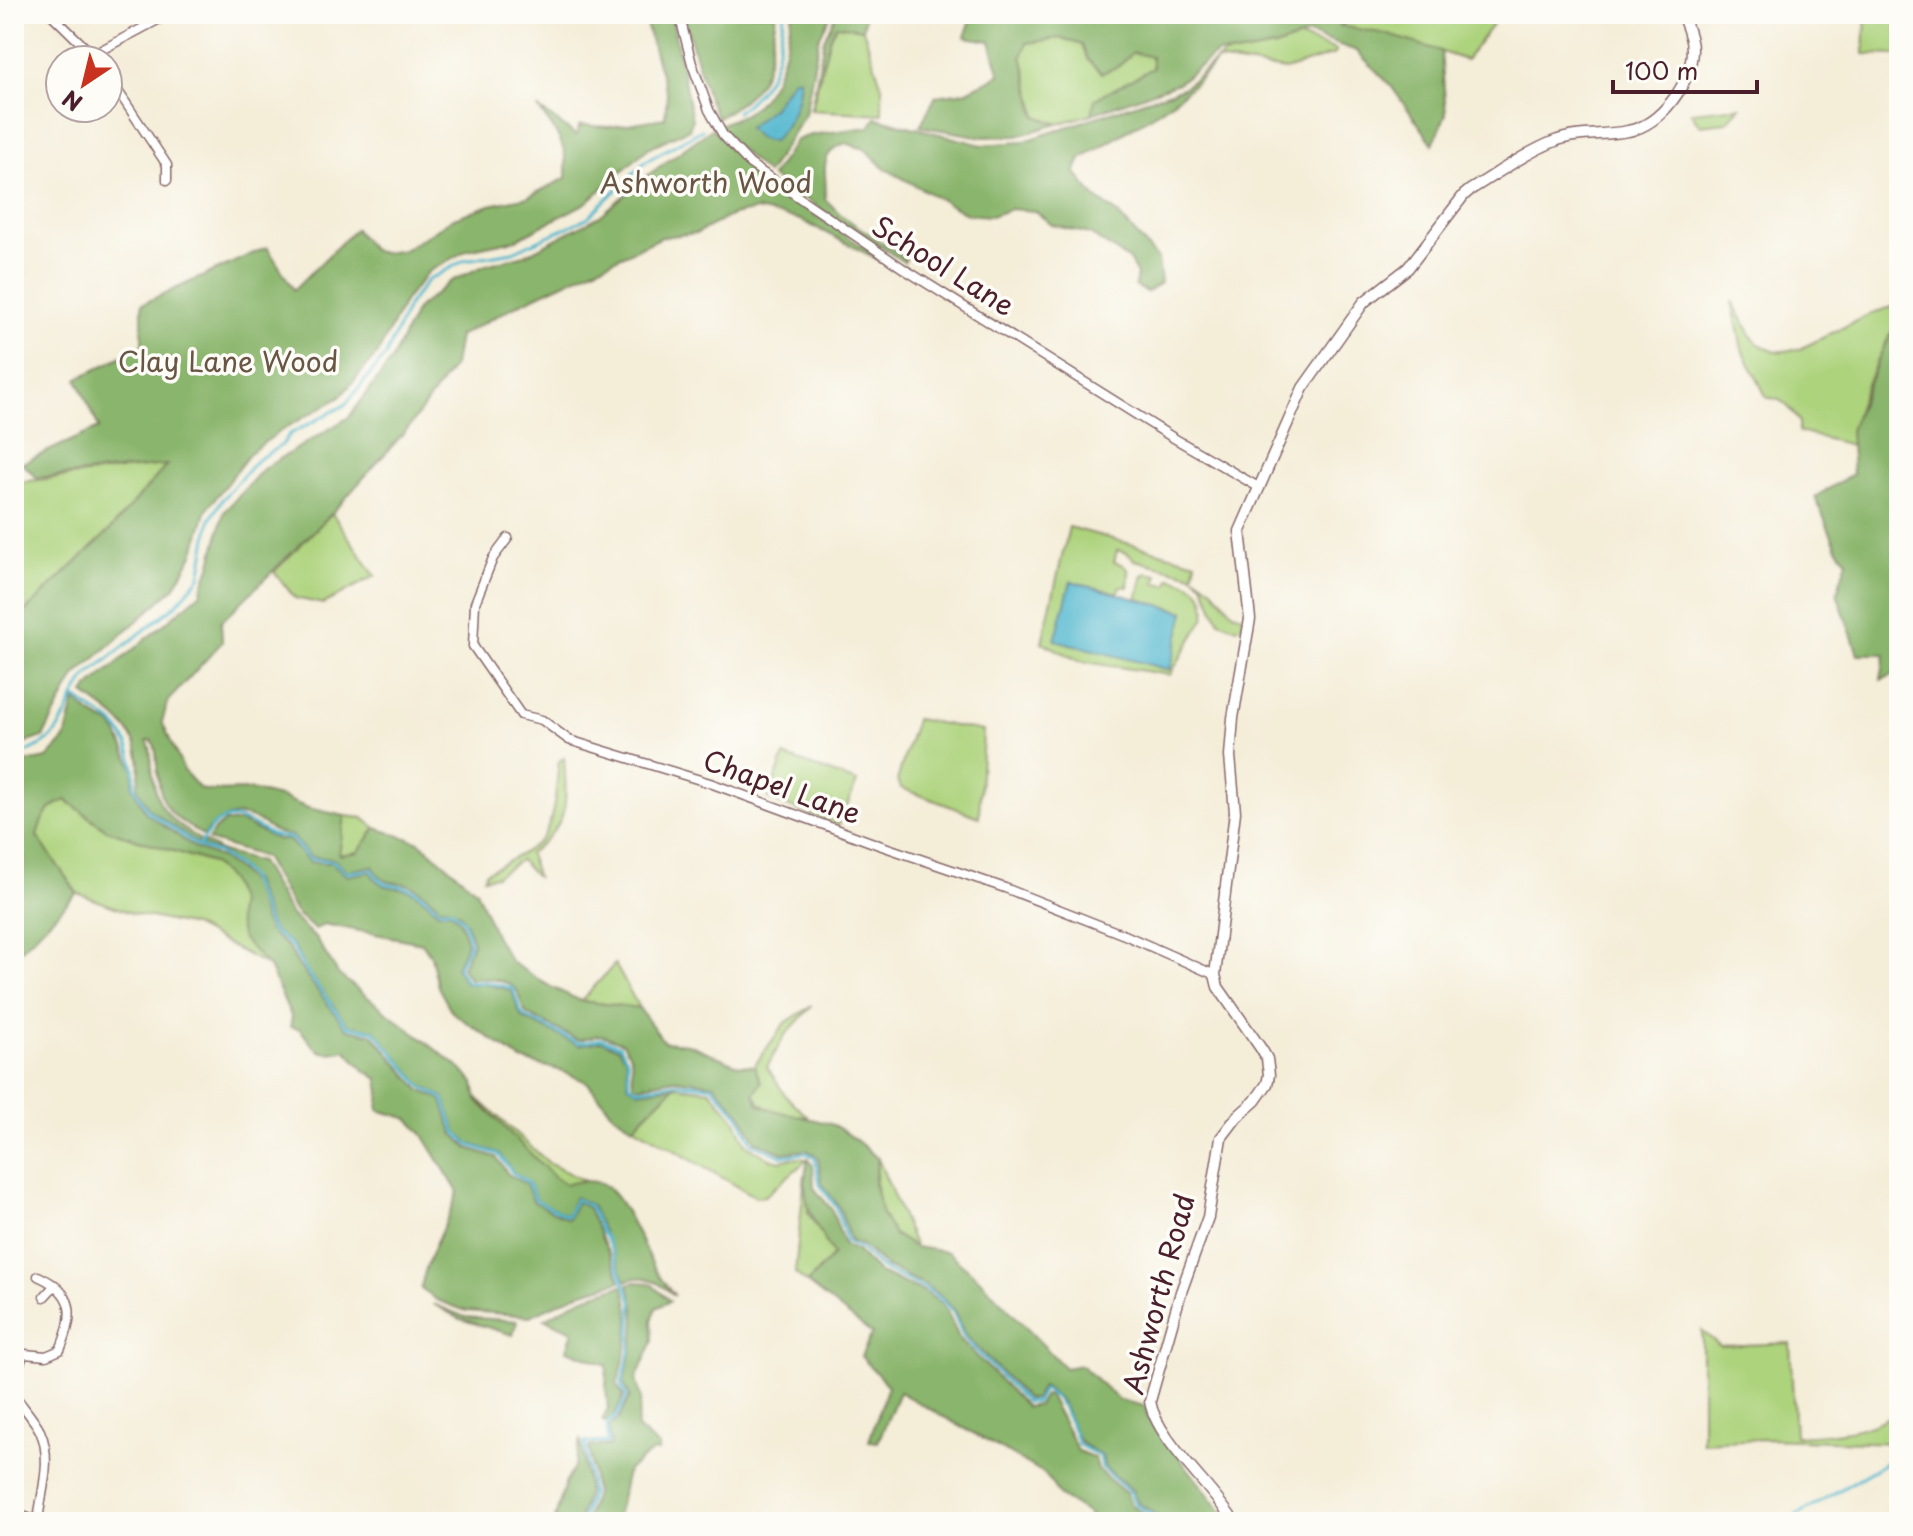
<svg xmlns="http://www.w3.org/2000/svg" width="1913" height="1536" font-family="'Playpen Sans',sans-serif">
<style>
.green{fill:#add37d;stroke:#7c7954;stroke-width:2}
.forest{fill:#8ab56c;stroke:#6a6a4c;stroke-width:2}
.water{fill:#51b7cf;stroke:#4e6b7d;stroke-width:2}
.lines{fill:none;stroke-linecap:round;stroke-linejoin:round}
.stream{stroke:#51b7cf;stroke-width:3}
.minor-casing{stroke:#866768;stroke-width:11}
.tertiary-casing{stroke:#866768;stroke-width:13}
.minor{stroke:#fff;stroke-width:8}
.tertiary{stroke:#fff;stroke-width:10}
.labels{text-anchor:middle;stroke-width:7;stroke-linejoin:round;paint-order:stroke}
.park-label{font-size:28px;fill:#685544;stroke:#fdfcf7}
.street-label{font-size:28px;fill:#4a1f2b;stroke:#fdfcf7}
</style>
<rect width="100%" height="100%" fill="#fdfcf7"/>
<filter id="ink" filterUnits="userSpaceOnUse"><feTurbulence type="fractalNoise" baseFrequency=".0125" numOctaves="2"/><feDisplacementMap in="SourceGraphic" scale="16" xChannelSelector="R" yChannelSelector="G"/><feConvolveMatrix kernelMatrix="1 2 1 2 8 2 1 2 1" color-interpolation-filters="sRGB"/></filter>
<filter id="wash" filterUnits="userSpaceOnUse"><feTurbulence type="fractalNoise" baseFrequency=".006" numOctaves="4" result="noise"/><feDisplacementMap in="SourceGraphic" scale="32" xChannelSelector="R" yChannelSelector="G"/><feGaussianBlur stdDeviation="1.8" result="paint"/><feColorMatrix in="noise" values="0 0 0 0 0 0 0 0 0 0 0 0 0 0 0 0 0 1.4 0 .05"/><feComposite in="paint" operator="in"/></filter>
<g filter="url(#wash)">
<rect width="100%" height="100%" fill="#f4edd8"/>
<g class="green">
<path d="M1356 14H1500L1466 60 1386 34 1339 26Z"/>
<path d="M1866 14H1899V55L1864 54Z"/>
<path d="M836 24 863 29 882 87V114L811 110 830 37Z"/>
<path d="M1062 38 1082 45 1089 61 1119 66 1133 52 1151 57 1153 68 1096 99 1092 114 1058 124 1037 116 1022 56 1026 43Z"/>
<path d="M1300 38 1336 50 1335 54 1285 70 1217 60 1224 55 1275 47Z"/>
<path d="M1740 107 1727 122 1699 125 1691 112Z"/>
<path d="M1732 301 1755 342 1775 352 1800 349 1872 313 1899 305C1899 330 1891 330 1882 351 1870 376 1850 418 1851 445L1799 432V421C1791 409 1783 397 1767 398L1742 349Z"/>
<path d="M168 464 108 532 14 622V483Z"/>
<path d="M332 513 375 576 323 604 295 598 274 572Z"/>
<path d="M1069 527 1196 562 1193 575 1213 589 1233 613 1243 616 1242 625 1237 628 1219 621 1203 584 1193 575 1135 560 1127 553 1117 550 1114 562 1124 565 1129 571 1128 587 1120 586 1118 593 1071 582 1185 612 1137 599 1143 575 1147 573 1158 575 1156 583 1168 585 1170 578C1192 583 1209 589 1205 617L1170 675 1079 661 1042 642Z"/>
<path d="M916 719 983 731 979 817 901 788 897 781Z"/>
<path d="M784 756 857 782 839 825 768 799Z"/>
<path d="M564 758C567 808 570 822 529 854L537 878 520 860 496 876 484 878 486 872C502 864 534 850 544 835 556 814 556 784 559 761Z"/>
<path d="M66 800 107 830 212 863 229 879 239 902 237 918 242 938 269 966 193 926 131 913 77 893 37 836C41 817 48 807 66 800Z"/>
<path d="M345 816 363 818 376 828 358 852 338 855Z"/>
<path d="M615 964 639 1008 581 1001Z"/>
<path d="M812 1006 785 1035 767 1067 785 1095 809 1118C787 1112 766 1116 754 1094L761 1082 754 1066 785 1023Z"/>
<path d="M675 1086 710 1090 735 1119 746 1144 768 1158 781 1161 792 1158 808 1159 765 1196 756 1197 634 1127Z"/>
<path d="M476 1097 550 1164 587 1182 565 1184 554 1177 492 1117Z"/>
<path d="M878 1159 915 1247C908 1243 898 1239 893 1233 875 1213 874 1184 878 1159Z"/>
<path d="M805 1173 808 1213 834 1255 807 1283 795 1273Z"/>
<path d="M1702 1331 1720 1346 1790 1343 1795 1436C1831 1434 1869 1433 1899 1410V1443L1765 1439 1702 1442Z"/>
</g>
<g class="forest">
<path d="M643 14H671L692 120 689 129 648 148 586 203 515 240 467 250 428 272 405 300 378 353 340 397 285 428 251 452 207 509 193 554 174 588 75 676 43 737 14 747V622L108 532 167 465 37 478 22 463 99 428 77 379 142 346V304L267 247 294 290 355 229 373 251 384 253 404 250 454 218 490 205 528 197 566 178C568 145 557 133 538 108L576 135 580 125 609 127 665 118 667 94Z"/>
<path d="M683 14H776C767 70 770 87 717 118L707 95Z"/>
<path d="M792 14H831L819 38 805 114 767 174 735 145 720 125C729 120 741 117 749 111 780 88 786 48 792 14Z"/>
<path d="M836 14H865L863 29 836 25 830 37 811 110 824 39Z"/>
<path d="M973 14H1356L1340 26 1386 34 1441 51 1446 114 1433 144 1391 86 1357 51 1309 34 1275 47 1236 54 1217 53 1178 83 1092 114 1095 99 1153 68 1151 57 1133 52 1119 66 1102 73 1089 61 1082 45 1062 38 1027 43 1022 56 1036 116 1058 124 1017 136 982 137 920 126 936 96 965 92 1000 75 990 41 965 37Z"/>
<path d="M1217 60C1183 103 1128 129 1081 159L1075 172 1095 197 1118 214 1158 259 1161 283 1147 292 1135 286 1137 274 1129 260 1090 234 1052 225 1035 211 1011 209 991 216 967 214 884 168 865 149 845 143C814 156 829 174 825 199L841 215 906 259 904 262 771 177 796 140 811 135 869 127 876 118 982 145 1022 142 1183 88Z"/>
<path d="M713 128 741 162 768 184 897 269 801 220 757 210 732 215 697 233 662 237 517 305 459 336 454 365 409 427 332 513 221 622 222 642 168 701 162 722 184 771 200 789 211 791 250 790 283 798 308 808 345 816 339 855 358 852 376 828 419 842 476 890 496 937 511 962 551 987 581 1001 639 1008 664 1042 688 1044 738 1065 754 1066 761 1082 754 1094C756 1098 757 1102 760 1105 766 1111 818 1119 833 1125 850 1134 864 1146 878 1159L874 1183 882 1214 894 1235 915 1247 948 1252 978 1278 1065 1368 1081 1365 1119 1400 1145 1406 1148 1418 1230 1522H1167L1137 1502 1133 1491 1104 1467 1102 1455C1096 1452 1089 1449 1084 1445 1067 1431 1073 1401 1042 1386L1035 1399H1027L966 1336 955 1311 943 1298 925 1285 885 1266 863 1246 850 1241 839 1207 822 1184 818 1157 807 1150 782 1153 755 1141 742 1116 714 1084 675 1079 638 1086 633 1083 631 1057 623 1043 601 1035 578 1040 527 1014C520 1007 522 999 517 991 509 978 482 978 469 979L462 967 473 942C466 923 463 907 439 907 431 899 423 891 412 886 396 879 383 889 373 866L348 871 333 859 310 857 292 836C272 833 272 829 256 820 237 809 215 819 204 836 169 815 159 807 157 765 156 755 157 747 151 740L147 741 150 747C155 799 154 810 200 840L198 844 149 809 137 788C149 738 121 720 84 694L91 685 200 594 211 564 224 512 263 469 349 417 391 361 417 309 451 281 486 265 525 255 600 216 648 175Z"/>
<path d="M1899 323V672L1881 680 1885 654H1858L1837 593 1847 560 1837 548 1815 497 1853 474 1850 430 1883 349Z"/>
<path d="M75 700 92 715 110 724 117 732 134 770 132 787 146 813 197 849 219 857 238 870 251 883 268 930 289 948 299 966 347 1029 372 1034 421 1091 441 1099 453 1133 468 1148 496 1157 508 1174 526 1184 534 1202 568 1219 577 1202 588 1208C598 1233 611 1255 621 1281L580 1293 530 1316 466 1311 437 1300 421 1289C426 1255 447 1225 458 1192L423 1135 409 1119 378 1110 380 1093 378 1079 365 1071 346 1050C318 1057 317 1051 300 1029L290 1027 292 1018 269 967 242 938 237 918 239 902 229 879 212 863 107 830 66 800C48 807 41 817 37 836L77 893 14 957V764L47 758 65 739Z"/>
<path d="M225 822H241L278 840H289L309 862 332 863 347 876 370 871C382 893 394 884 411 891 422 895 429 904 438 912L450 911 460 921 467 943 456 967 466 984H486L511 990C517 1000 515 1009 523 1018L579 1045 602 1041 619 1048 626 1059 628 1085 639 1091 675 1086 633 1127 614 1115 587 1082 559 1070 522 1060 452 1012 438 987 431 956 422 943 324 924 315 930 295 912 264 857 208 840 215 829Z"/>
<path d="M205 842 222 852 260 862 291 915 316 939 339 975 461 1069 474 1083 477 1100 554 1177 565 1184C576 1182 591 1179 602 1184 624 1194 645 1255 659 1276 664 1283 670 1289 675 1296 659 1283 647 1272 626 1281L591 1205 575 1197 567 1215 537 1200 528 1182 513 1172 499 1153 470 1144 456 1131 444 1097 423 1087 374 1030 348 1025 304 967 294 946 272 929 253 881 239 866 218 852 201 846Z"/>
<path d="M808 1159 813 1166 814 1188 832 1210 844 1245 857 1251 879 1273 923 1291 941 1303 948 1313 959 1338 1026 1407 1038 1405 1044 1395 1049 1396 1078 1451 1095 1458 1098 1470 1127 1494 1131 1505 1146 1515 1129 1517 1127 1522H1097L1086 1512 1060 1496 1044 1473 899 1392 878 1442 869 1441 888 1386 861 1356 872 1334 807 1283 833 1255C814 1222 798 1201 808 1159Z"/>
<path d="M637 1282 650 1283 670 1301 656 1308 652 1321 653 1341 636 1379 641 1398 637 1428 659 1447 658 1452 653 1451 627 1471 616 1522H585L595 1494 589 1446H611L609 1427 619 1418 630 1396 623 1383C633 1351 641 1315 628 1284Z"/>
<path d="M623 1285C635 1318 627 1352 617 1385L624 1396 615 1414 605 1422 602 1421 608 1408 606 1389 607 1365 567 1350 573 1331 545 1319 582 1298Z"/>
<path d="M433 1304 465 1317 517 1321 513 1335 460 1319Z"/>
<path d="M581 1439 588 1493 578 1522H554L565 1484 575 1465Z"/>
</g>
<g class="water">
<path d="M793 79H800C798 104 791 124 772 142L760 139 748 128 773 107Z"/>
<path d="M1071 581 1185 612 1170 670 1055 640Z"/>
</g>
<g class="lines">
<g class="stream">
<path d="M737 112C777 80 776 62 784 14"/>
<path d="M75 697C86 707 100 713 112 723 129 737 137 767 134 787L148 811 199 847 218 853 239 867 249 877 271 930 292 946 303 967 347 1026 374 1031 423 1088 443 1098 455 1131 469 1145 498 1154 513 1173 527 1182 536 1200 567 1216 576 1199 590 1206 601 1231 607 1239 632 1301 630 1351 621 1385 627 1396 617 1416 607 1424 608 1443 585 1442 591 1494 581 1522"/>
<path d="M14 758C24 753 34 749 43 744 67 729 70 694 89 674L176 605 200 577 210 520 221 501 257 460 282 445 290 434 345 405 386 355 409 304 428 280 465 260 513 252 587 218 646 161 702 130"/>
<path d="M199 847C203 841 208 831 213 826 235 807 254 827 272 835 278 837 284 838 291 838L309 859 333 861 347 873 372 869C383 892 395 881 411 889 422 893 430 902 439 910L451 909 463 920 470 943 458 967 467 983 485 982 512 988C518 998 516 1007 524 1016L578 1043 602 1039 620 1046 627 1059 629 1084 638 1089 676 1083 712 1086 739 1116 752 1143 781 1156 807 1153 815 1158 820 1185 836 1207 847 1242 861 1249 883 1269 926 1289 941 1299 953 1312 964 1338 1026 1402H1036L1043 1389C1064 1398 1071 1426 1079 1445L1100 1456 1102 1468 1131 1493 1134 1503 1162 1522"/>
<path d="M1792 1518 1899 1455"/>
</g>
</g>
</g>
<g filter="url(#ink)">
<g class="lines">
<g class="minor-casing">
<g id="minor">
<path d="M51 14 98 60"/>
<path d="M679 14 692 64 709 110 723 135 750 164 904 269 1172 437 1260 488"/>
<path d="M94 54 169 14"/>
<path d="M108 76 167 165V180"/>
<path d="M508 538 493 558 475 603 473 646 521 715 542 720 569 740 710 783 879 845 1005 888 1127 936 1215 975"/>
<path d="M44 1297 55 1285"/>
<path d="M14 1353 46 1356 60 1350C75 1315 76 1293 38 1276"/>
<path d="M14 1392 16 1375 23 1355"/>
<path d="M14 1394C22 1406 34 1419 40 1431 53 1459 41 1492 38 1521"/>
<path d="M14 1513 40 1522"/>
</g>
</g>
<g class="tertiary-casing">
<path id="tertiary" d="M1234 1522C1212 1486 1156 1439 1150 1401L1181 1292 1208 1217 1221 1138 1237 1117 1255 1101 1267 1084 1269 1075 1267 1059 1262 1050 1218 987 1215 975 1235 812 1230 756 1233 718 1250 619 1240 531 1303 388 1364 302 1408 268 1464 195 1470 190C1498 173 1525 153 1555 141 1578 132 1604 136 1628 131 1661 125 1692 83 1692 49 1692 37 1686 25 1682 14"/>
</g>
<use href="#minor" class="minor"/>
<use href="#tertiary" class="tertiary"/>
</g>
</g>
<g class="labels">
<g class="park-label">
<text x="706" y="193">Ashworth Wood</text>
<text x="228" y="372">Clay Lane Wood</text>
</g>
<g class="street-label">
<text transform="translate(943 266) rotate(32)" y="10">School Lane</text>
<text transform="translate(782 787) rotate(20)" y="10">Chapel Lane</text>
<text transform="translate(1159 1294) rotate(-75)" y="10">Ashworth Road</text>
</g>
</g>
<rect width="1913" height="1536" fill="none" stroke="#fdfcf7" stroke-width="48"/>
<g transform="translate(84 84) rotate(215)"><circle r="38" fill="#fdfcf7" stroke="#b5a4a5" stroke-width="2"/>
<path d="M0-6L14 30L0 20L-14 30Z" fill="#c8321e"/>
<text y="-12" font-size="22" font-weight="bold" text-anchor="middle" fill="#4a1f2b">N</text>
</g>
<path d="M1613 80v12h144v-12" fill="none" stroke="#4a1f2b" stroke-width="4"/>
<text x="1625" y="80" font-size="24" fill="#4a1f2b" stroke="#fdfcf7" stroke-width="6" paint-order="stroke">100 m</text>
</svg>
